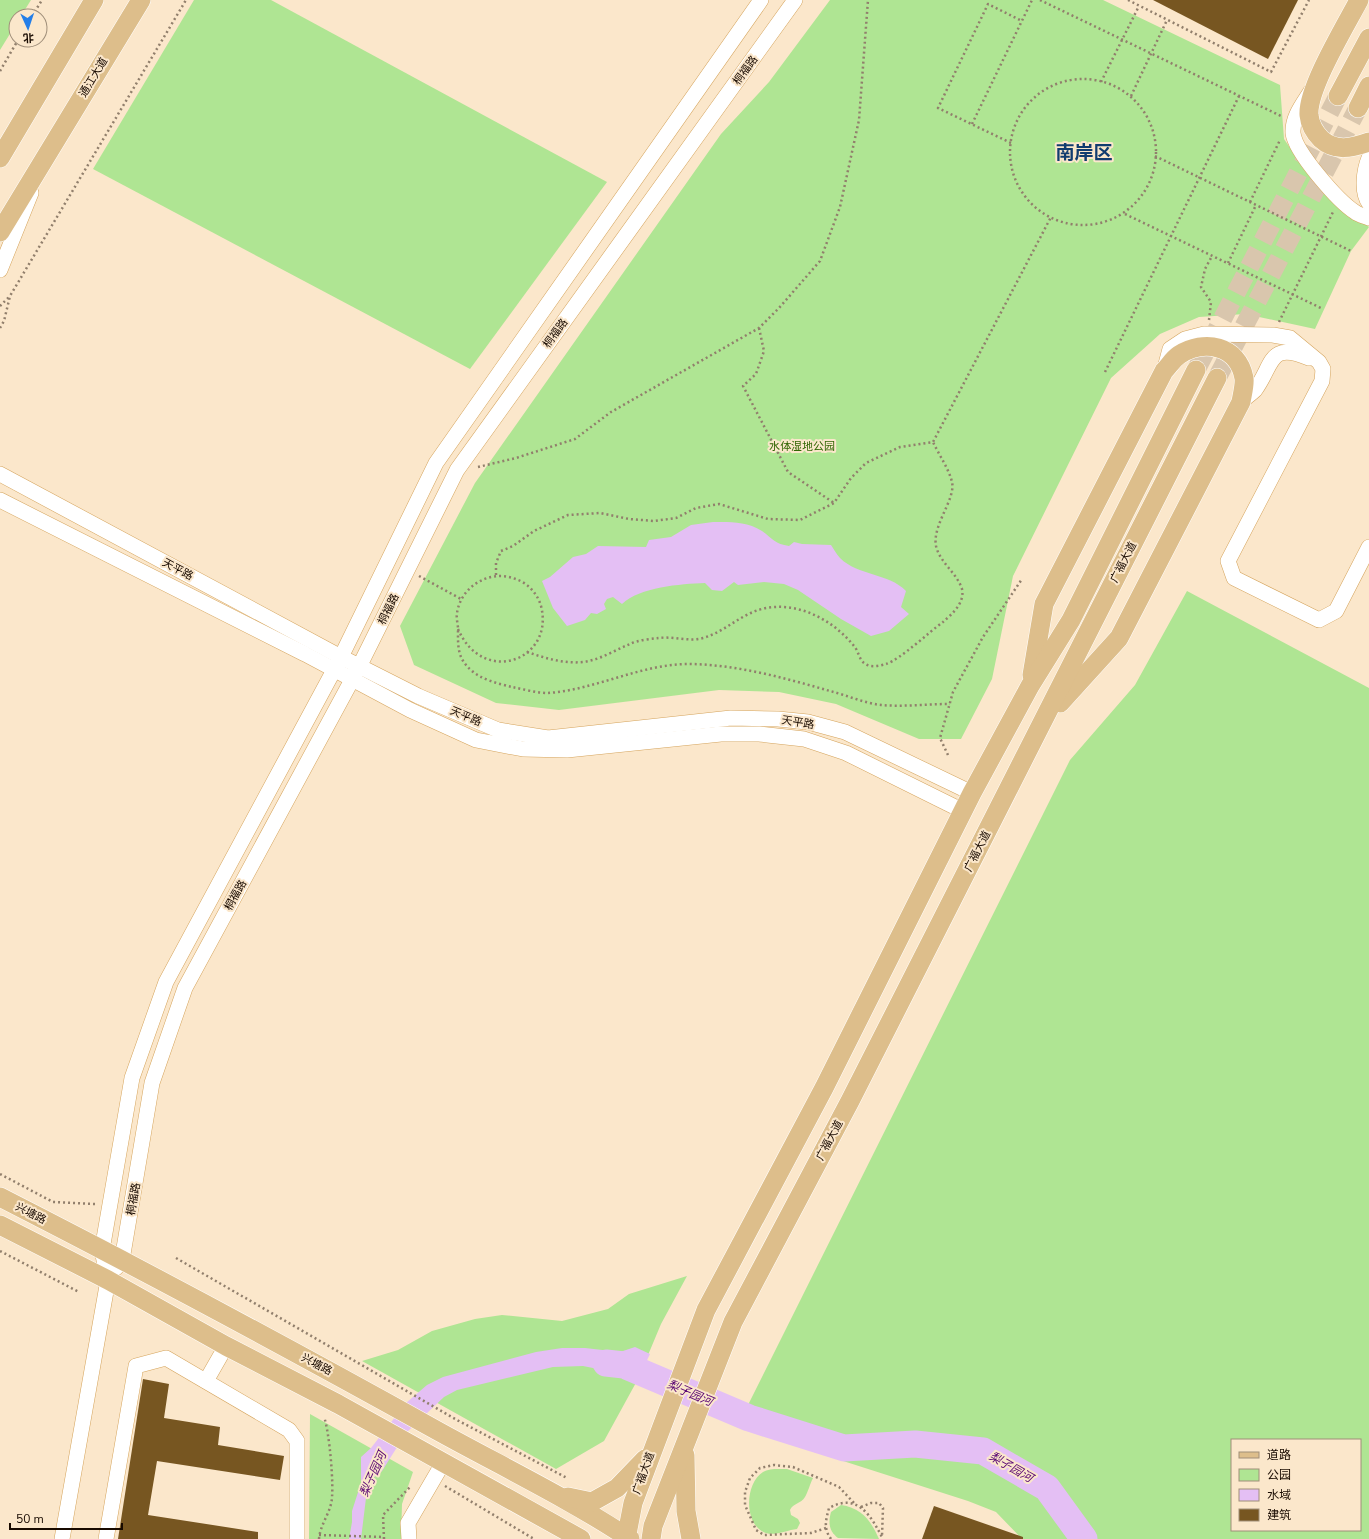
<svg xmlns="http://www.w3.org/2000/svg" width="1369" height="1539" font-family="'Nunito Sans','Noto Sans SC',sans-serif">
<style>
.green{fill:#afe593;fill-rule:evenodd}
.water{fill:#e4bff4}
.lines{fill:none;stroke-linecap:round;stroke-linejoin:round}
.river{stroke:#e4bff4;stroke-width:27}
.building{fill:#775621}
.major-tunnel{stroke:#d9c6ad;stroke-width:19;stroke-dasharray:19 10;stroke-linecap:butt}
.minor-casing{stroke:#d5a45c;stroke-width:16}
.major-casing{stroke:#fff;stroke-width:20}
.path{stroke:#917f6c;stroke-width:2.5;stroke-dasharray:2 3;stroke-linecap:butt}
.minor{stroke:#fff;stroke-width:15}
.major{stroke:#ddbe8b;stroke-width:19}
.labels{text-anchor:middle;stroke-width:4;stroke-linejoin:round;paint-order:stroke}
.street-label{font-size:11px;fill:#180a00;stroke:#fbe7cb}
.park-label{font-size:11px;fill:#316603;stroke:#fbe7cb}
.water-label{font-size:12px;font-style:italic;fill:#5a0774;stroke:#fbe7cb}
.town-label{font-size:19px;font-weight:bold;fill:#113c6f;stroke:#fbe7cb}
</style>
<rect width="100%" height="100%" fill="#fbe7cb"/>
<g class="green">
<path d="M0 0H31L21 16H16V24L0 50Z"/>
<path d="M194 0H271L607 182 470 369 93 169Z"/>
<path d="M830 0H1103L1280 85 1284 139 1309 176 1369 227 1351 251 1315 329 1245 314 1199 317 1160 334 1111 378 1013 576 992 679 961 739H919L836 704 779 692 719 690 559 710 496 703 414 665 400 626 475 483 721 134 769 82Z"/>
<path d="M1187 591 1369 688V1539H1022L996 1512 968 1501 737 1427 1070 760 1135 685ZM1232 1440H1360V1530H1232Z"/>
<path d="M687 1276 661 1324 638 1379 604 1441 556 1469 362 1361 398 1350 432 1331 475 1319 502 1315 562 1321 608 1309 629 1294Z"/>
<path d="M310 1414 413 1472 402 1504 401 1539H309Z"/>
<path d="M787 1469 813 1478C810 1484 808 1492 805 1497 801 1504 793 1503 790 1510L791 1515 798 1519 800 1523 797 1529C787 1530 776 1536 766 1533 744 1526 744 1484 763 1472 769 1468 780 1469 787 1469Z"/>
<path d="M841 1505C862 1508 871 1521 879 1539L838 1538C829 1531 828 1523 831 1512Z"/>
</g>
<g class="water">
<path d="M713 522C730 522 746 521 762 531 773 539 775 544 789 546L794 542 802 544 831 545C834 549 836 554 840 558 858 576 889 573 906 591L901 607 909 614 889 631 871 636 841 619 798 590 784 584 764 582 738 585 734 582 722 591 712 590 705 583C680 584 640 587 622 604L613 597 607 599 604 604 606 609 597 614 591 613 585 620 567 626 553 608 542 581 550 577 573 557 586 554 598 546 646 547 649 540 671 537 691 525Z"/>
<path d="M635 1347 650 1354 638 1379 632 1375 629 1376 622 1372H613L583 1366 553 1367 457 1390 444 1397 406 1433 382 1471 373 1478 366 1498 361 1539H349L352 1522V1511L361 1483V1457L371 1448 406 1403 427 1385 443 1377 536 1352 562 1348H585L620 1352Z"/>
</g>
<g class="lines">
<path class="river" d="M606 1363 624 1365 749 1418 844 1448 915 1444 983 1451 1047 1488 1084 1539"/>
</g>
<g class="building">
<path d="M1153 0H1298L1268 59Z"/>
<path d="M143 1379 169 1384 164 1418 220 1427 218 1445 284 1456 280 1480 157 1461 148 1515 258 1532V1539H118Z"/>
<path d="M934 1506 1023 1537V1539H922Z"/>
</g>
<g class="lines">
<g class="major-tunnel">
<path d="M1196 370 1338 96"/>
<path d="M1217 378 1358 108"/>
</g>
<g class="minor-casing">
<g id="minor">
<path d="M1311 91C1303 104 1292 117 1293 133 1295 152 1338 201 1355 212 1359 215 1364 216 1369 218"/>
<path d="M1369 158C1364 170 1361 192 1369 203"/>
<path d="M0 270 31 193"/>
<path d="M1165 368 1170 349 1185 339 1204 334 1273 335 1290 338 1319 362 1323 369 1322 381 1228 561 1234 578 1319 620 1336 611 1369 547"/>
<path d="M1241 402C1245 398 1251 394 1255 390 1274 364 1268 341 1309 358"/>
<path d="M0 474 341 657 418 696 498 730 548 738 731 718 778 719 808 722 845 732 972 793"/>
<path d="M0 500 305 654 410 710 476 740 523 749 567 750 721 734H759L804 739 846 753 963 811"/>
<path d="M116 1268 122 1260 152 1083 185 988 360 665 457 470 795 0"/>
<path d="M206 1381 226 1346"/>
<path d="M62 1539 108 1280 102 1250 132 1078 166 982 341 657 436 463 761 0"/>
<path d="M106 1539 136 1366 166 1358 289 1430 297 1441V1539"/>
<path d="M409 1539 408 1523 443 1463"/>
</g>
</g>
<g class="major-casing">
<g id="major">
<path d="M1359 0C1346 25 1307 89 1309 115 1310 125 1314 132 1321 139 1335 152 1352 148 1369 142"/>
<path d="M1338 96 1369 38"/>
<path d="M1358 108 1369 86"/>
<path d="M0 158 94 0"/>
<path d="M0 232 141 0"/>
<path d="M1032 675 1044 604 1164 371C1169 366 1173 359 1179 355 1204 339 1238 345 1244 378 1245 385 1242 395 1241 402L1119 638 1060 703"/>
<path d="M0 1197C147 1272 292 1350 436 1430 501 1466 568 1498 630 1539"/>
<path d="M0 1225 108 1280 226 1346 338 1404 581 1539"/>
<path d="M685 1455 686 1511 691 1539"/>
<path d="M568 1497 592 1502 617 1488 645 1459"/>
<path d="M626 1539 633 1503 706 1310 824 1088 972 793 1030 686 1071 620 1196 370"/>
<path d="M651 1539 653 1526 733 1322 850 1101 1217 378"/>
</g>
</g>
<g class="path">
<path d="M1040 0 1281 116"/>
<path d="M1128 0 1271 72 1309 0"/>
<path d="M32 16 42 0"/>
<path d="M0 71 18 40"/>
<circle cx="1083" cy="152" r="73"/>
<path d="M1101 82 1139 6"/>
<path d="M1131 96 1167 20"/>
<path d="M972 124 1032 0"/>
<path d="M1011 143 938 108 988 4 1022 21"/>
<path d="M1155 156 1351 251"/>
<path d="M1250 202 1280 140"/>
<path d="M1125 214 1323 309"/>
<path d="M1228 263 1256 205"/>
<path d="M0 306 10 296"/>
<path d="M1209 320 1211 302 1201 287 1205 269 1212 256"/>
<path d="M1279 322 1333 212"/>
<path d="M0 328 4 321 10 296 186 0"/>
<path d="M759 328 764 351 756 374 743 386 788 472 834 503"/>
<path d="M1105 372 1239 96"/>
<path d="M478 467 516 458 575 439 611 412 759 328 779 308 820 261 840 207 859 120 868 0"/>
<path d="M496 575V563L501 551 513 546 534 531 568 515 600 513 629 519 654 521 676 518 696 508 719 504 768 519 800 520 834 503 851 478 866 463 900 447 933 442 1051 217"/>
<path d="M419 576 461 599"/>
<path d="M458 629C483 687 555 660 541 606 538 595 529 584 518 580 492 568 461 585 457 613 456 618 458 624 458 629 458 646 457 658 471 670 480 679 499 684 512 687 523 689 536 693 548 693 595 690 643 663 691 664 738 665 785 678 830 691 846 695 864 703 881 705 903 707 927 704 950 704"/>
<path d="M527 652C545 658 564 664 583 662 600 660 615 650 630 644 638 640 650 639 659 638 674 636 689 642 703 638 727 631 741 613 766 608 799 602 833 620 854 646 858 650 859 659 864 663 870 668 879 666 886 664 901 659 929 632 943 622 952 614 965 603 962 589 957 573 940 563 936 546 932 525 956 499 952 482 949 469 939 455 933 442"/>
<path d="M948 755 940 738 953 692 983 637 1022 579"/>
<path d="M0 1174 53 1202 95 1204"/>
<path d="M0 1251 79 1292"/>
<path d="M176 1258 457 1420 567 1478"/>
<path d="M445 1486 534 1539"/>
<path d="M861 1507 871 1503H879L883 1508 882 1536"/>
<path d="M826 1528 811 1533 764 1535 756 1530 745 1505V1492L750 1478 760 1468 774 1465 793 1467 839 1487 854 1503"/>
<path d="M319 1535 384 1537"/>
<path d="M319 1539C320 1526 328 1516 331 1504 335 1490 329 1429 324 1417"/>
<path d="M384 1539 383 1515 411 1486"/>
<path d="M831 1539C823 1528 826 1520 829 1508 858 1492 871 1516 883 1539"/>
</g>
<use href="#minor" class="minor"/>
<use href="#major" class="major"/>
</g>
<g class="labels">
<g class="street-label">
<text transform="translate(745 70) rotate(-54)" y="4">桐福路</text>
<text transform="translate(93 77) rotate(-59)" y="4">通江大道</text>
<text transform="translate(555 333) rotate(-54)" y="4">桐福路</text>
<text transform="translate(1123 562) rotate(-63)" y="4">广福大道</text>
<text transform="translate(178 569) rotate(28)" y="4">天平路</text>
<text transform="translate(388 609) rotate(-64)" y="4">桐福路</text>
<text transform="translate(466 716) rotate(23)" y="4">天平路</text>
<text transform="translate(798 722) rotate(9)" y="4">天平路</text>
<text transform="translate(977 851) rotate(-63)" y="4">广福大道</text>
<text transform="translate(235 895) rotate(-61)" y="4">桐福路</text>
<text transform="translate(829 1140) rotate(-62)" y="4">广福大道</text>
<text transform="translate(133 1199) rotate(-80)" y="4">桐福路</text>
<text transform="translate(31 1213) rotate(27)" y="4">兴塘路</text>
<text transform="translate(317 1364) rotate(28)" y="4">兴塘路</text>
<text transform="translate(643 1473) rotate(-70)" y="4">广福大道</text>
</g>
<g class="park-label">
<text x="802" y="450">水体湿地公园</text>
</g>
<g class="water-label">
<text transform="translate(690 1393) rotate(23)" y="4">梨子园河</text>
<text transform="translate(1011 1467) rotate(30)" y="4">梨子园河</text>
<text transform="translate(373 1474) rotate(-66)" y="4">梨子园河</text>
</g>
<g class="town-label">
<text x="1084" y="159">南岸区</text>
</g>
</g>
<rect x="1231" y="1439" width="130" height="92" fill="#fbe7cb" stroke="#a08f7a"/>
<rect x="1239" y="1452" width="20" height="6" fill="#ddbe8b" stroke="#a08f7a"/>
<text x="1267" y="1459" font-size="12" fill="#180a00">道路</text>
<rect x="1239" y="1469" width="20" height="12" fill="#afe593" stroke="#a08f7a"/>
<text x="1267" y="1479" font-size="12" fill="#180a00">公园</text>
<rect x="1239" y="1489" width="20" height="12" fill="#e4bff4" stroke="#a08f7a"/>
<text x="1267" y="1499" font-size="12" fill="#180a00">水域</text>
<rect x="1239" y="1509" width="20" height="12" fill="#775621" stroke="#a08f7a"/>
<text x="1267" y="1519" font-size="12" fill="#180a00">建筑</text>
<g transform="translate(28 28) rotate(177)"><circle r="19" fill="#fbe7cb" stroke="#a08f7a"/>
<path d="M0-3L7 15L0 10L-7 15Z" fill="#237ee8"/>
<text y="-6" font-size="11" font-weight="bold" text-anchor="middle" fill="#180a00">北</text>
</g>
<path d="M10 1523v6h112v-6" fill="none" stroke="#180a00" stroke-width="2"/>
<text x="16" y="1523" font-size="12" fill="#180a00" stroke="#fbe7cb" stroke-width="3" paint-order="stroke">50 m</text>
</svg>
